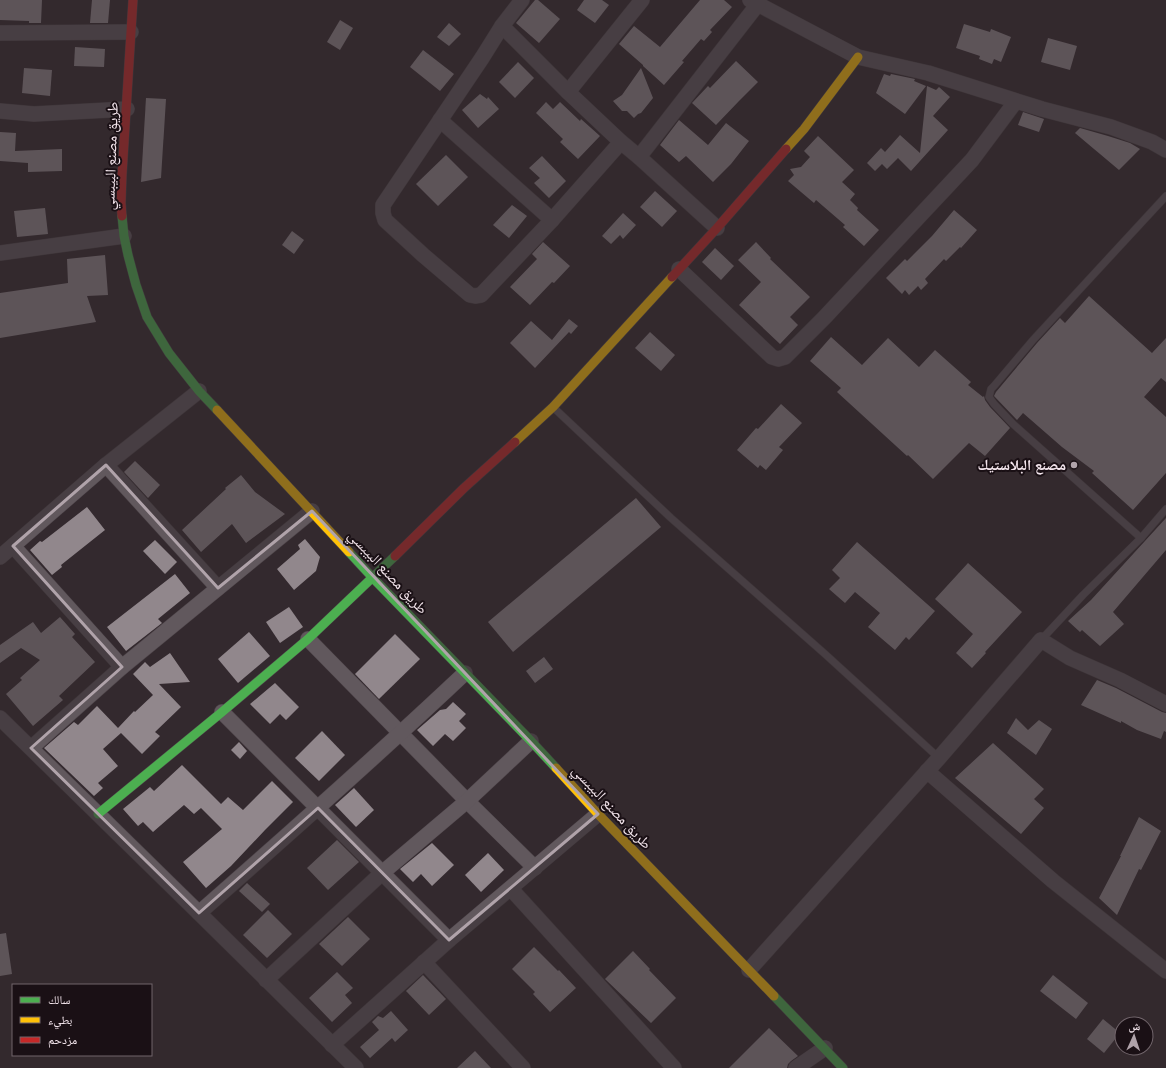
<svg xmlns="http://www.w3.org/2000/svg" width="1166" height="1068" font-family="Signika,'Noto Naskh Arabic',sans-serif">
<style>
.building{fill:#91878c}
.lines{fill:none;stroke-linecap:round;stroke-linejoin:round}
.lane-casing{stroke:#4e454a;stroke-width:8}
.street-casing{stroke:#4e454a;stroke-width:16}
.fast-casing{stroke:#4e454a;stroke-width:10}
.slow-casing{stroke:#4e454a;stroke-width:10}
.jam-casing{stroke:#4e454a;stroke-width:10}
.lane{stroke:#61585d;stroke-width:7}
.street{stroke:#61585d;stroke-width:15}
.fast{stroke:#4caf50;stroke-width:9}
.slow{stroke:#ffc107;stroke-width:9}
.jam{stroke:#c62828;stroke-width:9}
.marked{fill:none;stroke:#b0a3aa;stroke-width:3;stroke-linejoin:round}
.poi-dot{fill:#b0a3aa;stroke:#1a1015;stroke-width:1.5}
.labels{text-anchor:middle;stroke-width:4;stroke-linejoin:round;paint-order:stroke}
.street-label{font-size:15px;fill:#f3e5ec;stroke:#1a1015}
.poi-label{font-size:15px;font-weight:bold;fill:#f3e5ec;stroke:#1a1015;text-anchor:end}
</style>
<rect width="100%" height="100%" fill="#33292e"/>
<g class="building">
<path d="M0 0H42L41 23H29V21L0 20Z"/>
<path d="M92 0H110L108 23H90Z"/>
<path d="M535 0H538L560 19 539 43 516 23Z"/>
<path d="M584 0H602L609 5 595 23 577 10Z"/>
<path d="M700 0H724L732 7 710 30 712 32 704 41 701 39 682 61 684 62 664 85 643 66V65L619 44 634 26 660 47Z"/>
<path d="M340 20 353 28 340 50 327 42Z"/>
<path d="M449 23 461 34 449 46 437 37Z"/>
<path d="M964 24 990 32 991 29 1011 37 1001 62 994 59 992 64 979 59 980 56 956 48Z"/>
<path d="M1048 38 1077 46 1070 70 1041 62Z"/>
<path d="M75 47 105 49 104 67 74 66Z"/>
<path d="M423 50 454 74 440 91 410 67Z"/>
<path d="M736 61 758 82 739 101 716 125 692 103 708 86 710 88Z"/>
<path d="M518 62 534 78 515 98 499 82Z"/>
<path d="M24 68 52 70 50 96 22 93Z"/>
<path d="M641 68 653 98 641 113 638 114 634 118 627 111H622L613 101 622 95Z"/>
<path d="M884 74 890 76 891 74 915 79 914 81 926 86 905 114 876 93Z"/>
<path d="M927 86 936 90 939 87 950 97 933 116 948 130 911 171 898 158 887 169 882 164 875 171 867 163 881 148 885 152 900 135 920 153Z"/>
<path d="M480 94 487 99 488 97 499 109 478 128 462 110Z"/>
<path d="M146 98 166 99 161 178 141 182Z"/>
<path d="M546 102 553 109 560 102 580 121 581 119 600 136 578 159 560 142 563 139 536 113Z"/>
<path d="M1023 112 1044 119 1039 132 1018 125Z"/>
<path d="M679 120 708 145 726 123 749 141 731 164 713 182 686 156 679 162 660 145Z"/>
<path d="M1080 128 1108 136 1130 143 1140 149 1119 170 1075 133Z"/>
<path d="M0 132 16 133 15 151 62 149V171L28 172V163L0 161Z"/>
<path d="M818 136 854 170 842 182 855 194 850 200 858 208 857 210 879 230 864 246 843 227 845 225 816 200 814 203 788 181 794 175 790 169 801 167 810 157 804 151Z"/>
<path d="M446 155 468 177 438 206 416 184Z"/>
<path d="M542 156 566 181 549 198 534 183 540 178 529 168Z"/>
<path d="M655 191 677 211 662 227 640 207Z"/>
<path d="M512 205 527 216 509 238 493 225Z"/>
<path d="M45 208 48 234 17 237 14 211Z"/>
<path d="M954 210 977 230 961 248 960 247 946 261 944 259 925 279 928 283 921 290 918 286 909 295 905 290 902 294 886 278 905 259 907 261 932 236Z"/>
<path d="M623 213 636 225 623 239 620 235 611 244 602 236Z"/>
<path d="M292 231 304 240 294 254 282 245Z"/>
<path d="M543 242 570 266 554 283 552 282 530 305 510 287 537 259 532 254Z"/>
<path d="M756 242 771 258 770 259 810 297 790 317 798 325 780 344 739 305 761 282 738 260Z"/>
<path d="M715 248 734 266 721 280 702 262Z"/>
<path d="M105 255 108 295 87 296 96 322 0 338V293L68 283 67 259Z"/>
<path d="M1089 296 1152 353 1166 338V382L1161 378 1144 397 1166 417V473L1133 510 1092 473 1094 471 1062 447 1023 413 1017 420 994 396 996 392 1037 343 1060 318 1065 323Z"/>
<path d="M569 319 578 326 571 334 569 332 535 368 510 343 531 321 552 340Z"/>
<path d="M650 332 675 355 661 371 635 348Z"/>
<path d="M831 337 862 365 888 338 919 367 935 350 971 382 968 385 983 397 984 396 985 400 990 407 1010 428 985 456 969 443 933 479 908 455 907 456 837 392 841 388 810 361Z"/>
<path d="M781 404 802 423 779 447 783 450 766 470 760 465 758 468 737 450 756 428 758 429Z"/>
<path d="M135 461 160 485 148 498 124 472Z"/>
<path d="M241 475 255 492 285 514 246 543 232 524 201 552 182 530 226 489 225 488Z"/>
<path d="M636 498 661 527 513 652 488 622Z"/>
<path d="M87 507 105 530 61 565 62 567 52 575 30 550 40 541 42 542Z"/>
<path d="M1166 518V550L1113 612 1124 624 1100 646 1082 630 1080 632 1068 621 1091 600Z"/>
<path d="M305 539 320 557 316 571 294 590 277 569 300 549 298 545Z"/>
<path d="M155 540 177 562 165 574 143 551Z"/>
<path d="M857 542 935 611 909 640 906 637 895 650 868 627 880 613 855 592 845 603 829 589 840 578 832 570Z"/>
<path d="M968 563 1022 612 985 652 986 653 972 668 956 653 973 634 935 599Z"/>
<path d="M175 574 190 593 158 619 162 623 126 651 107 627Z"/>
<path d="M289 607 303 627 280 643 266 622Z"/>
<path d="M60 617 75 634 72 637 95 662 59 696 63 700 33 726 6 694 22 680 20 678 40 660 21 648 0 663V645L33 622 41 633Z"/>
<path d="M249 632 270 656 238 683 218 659Z"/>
<path d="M395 634 420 659 379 699 355 674Z"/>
<path d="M170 653 190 682 159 684 181 707 155 732 160 736 142 754 121 733 103 749 118 766 98 783 103 788 94 796 44 748 74 722 78 725 97 706 118 728 134 711 135 712 153 695 133 674 145 662 150 667Z"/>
<path d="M544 657 553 669 535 683 526 671Z"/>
<path d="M1097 680 1116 688 1162 712 1166 713V732L1164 731 1161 739 1137 730 1121 721V723L1081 705Z"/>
<path d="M275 683 299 707 286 720 280 714 270 724 250 704Z"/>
<path d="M453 702 466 714 459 721 466 728 453 741 445 734 433 746 417 730 440 710 446 709Z"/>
<path d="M1016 718 1028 730 1039 720 1052 729 1036 755 1007 733Z"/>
<path d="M322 731 345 755 319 781 295 758Z"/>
<path d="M239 742 247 751 240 759 231 750Z"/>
<path d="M993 743 1044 789 1034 799 1044 808 1021 834 955 778Z"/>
<path d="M182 765 221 804 228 797 243 810 272 781 293 802 265 830 231 866 206 888 183 862 222 829 201 808 194 814 184 805 153 832 143 822 138 826 123 809 150 787 154 791Z"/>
<path d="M354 788 374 810 356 827 335 805Z"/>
<path d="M1139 817 1161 831 1141 870 1139 869 1117 915 1099 898 1121 856H1120Z"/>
<path d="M337 840 359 862 328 890 307 868Z"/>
<path d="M432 843 454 865 432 886 421 874 413 882 400 869Z"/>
<path d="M488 853 504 870 481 892 465 875Z"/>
<path d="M247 883 270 904 262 912 239 891Z"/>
<path d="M268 910 292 934 267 958 243 935Z"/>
<path d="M348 917 370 939 342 966 319 944Z"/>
<path d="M6 933 12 974 0 976V934Z"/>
<path d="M534 947 558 971 559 970 576 988 550 1012 533 994 535 992 512 969Z"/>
<path d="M633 951 650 969 649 970 676 998 651 1023 605 979Z"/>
<path d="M337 972 353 988 345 995 352 1003 332 1022 309 998Z"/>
<path d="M423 975 446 999 429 1015 406 991Z"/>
<path d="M1053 975 1088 1003 1076 1019 1040 991Z"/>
<path d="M391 1011 408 1030 395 1042 392 1038 370 1058 360 1047 379 1030 372 1022 378 1016 383 1018Z"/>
<path d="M1103 1019 1120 1033 1104 1053 1087 1039Z"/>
<path d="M769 1028 798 1056 791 1061 788 1064 787 1068H729Z"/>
<path d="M475 1051 491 1068H457Z"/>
</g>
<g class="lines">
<g class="lane-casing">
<g id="lane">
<path d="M554 408 671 518 825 654 939 758"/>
<path d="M1141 538 1013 424 994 404 989 397 991 389 994 386 1033 340 1166 196"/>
<path d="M1041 640 1083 595 1141 538 1166 509"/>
</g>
</g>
<g class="street-casing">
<g id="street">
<path d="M522 0 502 26 482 58 383 205V213L385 220 423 255 470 295 475 296 481 295 552 220 621 142"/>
<path d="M750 0 858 57 928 73 1042 109 1111 127 1152 142 1166 150"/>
<path d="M502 26 568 92 621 142 639 157 717 228"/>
<path d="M0 33 131 32"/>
<path d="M568 92 642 0"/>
<path d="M0 111 34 114 127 109"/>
<path d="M440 120 552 220"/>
<path d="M639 157 758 4"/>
<path d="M0 253 124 236"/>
<path d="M679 269 772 357 778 359 785 357 824 318 972 160 1016 101"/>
<path d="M106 465 218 588"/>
<path d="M13 546 122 667"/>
<path d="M0 557 106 465 199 391"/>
<path d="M308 639 467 801 535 868"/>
<path d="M222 712 449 940"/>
<path d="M0 718 199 913 356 1068"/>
<path d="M31 748 122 667 312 511"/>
<path d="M927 771 1053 881 1166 971"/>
<path d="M511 889 674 1068"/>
<path d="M199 913C289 834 378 755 465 673"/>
<path d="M424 962 523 1068"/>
<path d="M749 970 939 758 1041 640 1070 658 1120 680 1166 704"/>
<path d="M266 980 382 873 467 801 531 741"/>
<path d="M332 1045 449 940 598 814"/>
<path d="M796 1068 825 1048"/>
</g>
</g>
<g class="fast-casing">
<g id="fast">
<path d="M122 216 124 236 128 255 136 285 147 317 169 353 199 391 217 410"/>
<path d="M349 552 373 578 531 741 556 768"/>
<path d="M98 814 222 712 308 639 395 556"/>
<path d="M774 996 843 1068"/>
</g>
</g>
<g class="slow-casing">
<g id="slow">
<path d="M786 149 804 129 858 57"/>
<path d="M217 410 349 552"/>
<path d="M515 442 553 407 672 277"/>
<path d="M556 768 598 814 774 996"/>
</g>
</g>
<g class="jam-casing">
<g id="jam">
<path d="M122 216 121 203 122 175 133 0"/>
<path d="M672 277 717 228 786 149"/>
<path d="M395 556 464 488 515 442"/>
</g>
</g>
<use href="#lane" class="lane"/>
<use href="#street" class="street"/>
<use href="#fast" class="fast"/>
<use href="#slow" class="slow"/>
<use href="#jam" class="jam"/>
</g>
<path d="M0 0H1166V1068H0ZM106 465 218 588 312 511 598 814 449 940 318 808 199 913 31 748 122 667 13 546Z" fill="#33292e" fill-opacity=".55" fill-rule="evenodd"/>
<path class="marked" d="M106 465 218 588 312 511 598 814 449 940 318 808 199 913 31 748 122 667 13 546Z"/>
<circle class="poi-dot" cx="1074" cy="465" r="4"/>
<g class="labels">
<g class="street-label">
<text transform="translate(111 156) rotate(-88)" y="5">طريق مصنع البيبسي</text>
<text transform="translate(388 572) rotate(47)" y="5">طريق مصنع البيبسي</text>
<text transform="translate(612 807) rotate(47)" y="5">طريق مصنع البيبسي</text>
</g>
<g class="poi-label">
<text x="1066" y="470">مصنع البلاستيك</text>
</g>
</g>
<rect x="12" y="984" width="140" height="72" fill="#1a1015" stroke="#71656b"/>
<rect x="20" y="997" width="20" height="6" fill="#4caf50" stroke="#71656b"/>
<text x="48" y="1004" font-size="12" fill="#f3e5ec">سالك</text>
<rect x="20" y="1017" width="20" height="6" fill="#ffc107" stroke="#71656b"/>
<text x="48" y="1024" font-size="12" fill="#f3e5ec">بطيء</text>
<rect x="20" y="1037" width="20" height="6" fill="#c62828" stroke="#71656b"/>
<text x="48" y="1044" font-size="12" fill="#f3e5ec">مزدحم</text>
<g transform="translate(1134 1036) rotate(3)"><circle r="19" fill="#1a1015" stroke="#71656b"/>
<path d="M0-3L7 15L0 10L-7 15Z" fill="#b0a3aa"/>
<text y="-6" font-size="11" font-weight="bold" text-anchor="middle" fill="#f3e5ec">ش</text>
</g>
</svg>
